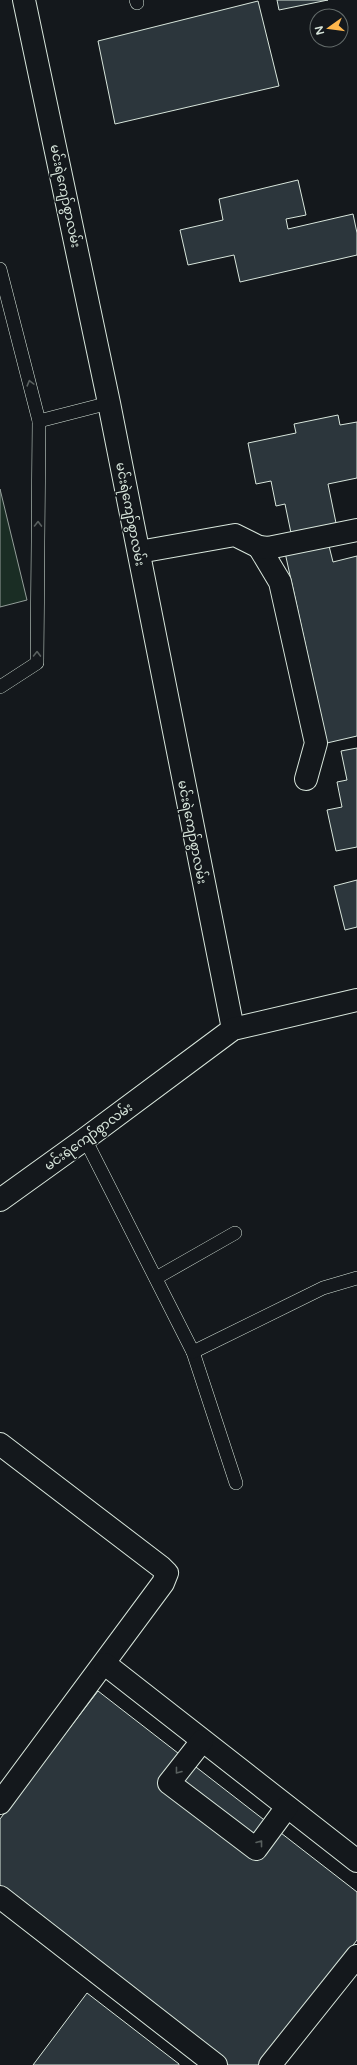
<svg xmlns="http://www.w3.org/2000/svg" width="357" height="2065" font-family="'Varela Round','Noto Sans Myanmar',sans-serif">
<style>
.green{fill:#1a2d24;stroke:#939e99}
.building{fill:#2c363c;stroke:#d8e6dc}
.lines{fill:none;stroke-linecap:round;stroke-linejoin:round}
.lane-casing{stroke:#d8e6dc;stroke-width:14}
.street-casing{stroke:#d8e6dc;stroke-width:24}
.secondary-casing{stroke:#d8e6dc;stroke-width:24}
.lane{stroke:#14181c;stroke-width:13}
.street{stroke:#14181c;stroke-width:22}
.secondary{stroke:#14181c;stroke-width:22}
.oneway{stroke:#59605f}
.labels{text-anchor:middle;stroke-width:3;stroke-linejoin:round;paint-order:stroke}
.street-label{font-size:13px;fill:#d8e6dc;stroke:#14181c}
</style>
<rect width="100%" height="100%" fill="#14181c"/>
<path class="green" d="M0 489 27 600 0 607Z"/>
<g class="building">
<path d="M277 0H328L279 10Z"/>
<path d="M258 1 279 86 115 124 98 41Z"/>
<path d="M298 180 306 215 286 219 288 229 353 214 357 233V255L240 282 234 255 188 265 180 230 223 220 219 199Z"/>
<path d="M338 415 340 425 357 422V478L328 484 336 523 291 533 285 504 276 506 271 481 256 484 248 443 296 433 294 424Z"/>
<path d="M327 538 333 562 357 556V736L327 743 284 548Z"/>
<path d="M357 748V847L336 851 327 810 342 807 337 782 347 780 341 751Z"/>
<path d="M357 880V927L345 930 334 886Z"/>
<path d="M98 1691 357 1892V1940L261 2065H228L0 1888V1819Z"/>
<path d="M87 1993 179 2064V2065H33Z"/>
</g>
<g class="lines">
<g class="lane-casing">
<g id="lane">
<path d="M136 0 137 3"/>
<path d="M0 269 39 421 37 663 0 687"/>
<path d="M39 421 109 403"/>
<path d="M85 1139 193 1352 236 1483"/>
<path d="M156 1278 235 1233"/>
<path d="M193 1352 323 1288 357 1278"/>
</g>
</g>
<g class="street-casing">
<g id="street">
<path d="M259 547 280 582 316 743 306 779"/>
<path d="M139 552 235 535 259 547 268 548 357 530"/>
<path d="M0 1444 161 1567 167 1573 163 1583 0 1803"/>
<path d="M105 1664 357 1861"/>
<path d="M202 1741 169 1783 256 1849 287 1807"/>
<path d="M0 1897 216 2065"/>
<path d="M270 2065 357 1956"/>
</g>
</g>
<g class="secondary-casing">
<g id="secondary">
<path d="M24 0 109 403 233 1029"/>
<path d="M0 1200 85 1139 233 1029 357 1000"/>
</g>
</g>
<use href="#lane" class="lane"/>
<use href="#street" class="street"/>
<use href="#secondary" class="secondary"/>
</g>
<defs><path id="oneway-chevron" d="M-2-3.5L2.5 0L-2 3.5" fill="none" stroke-width="1.6" stroke-linecap="round" stroke-linejoin="round"/></defs>
<g class="oneway">
<use href="#oneway-chevron" transform="translate(30 383) rotate(-105)"/>
<use href="#oneway-chevron" transform="translate(38 524) rotate(-89)"/>
<use href="#oneway-chevron" transform="translate(37 654) rotate(-89)"/>
<use href="#oneway-chevron" transform="translate(178 1771) rotate(128)"/>
<use href="#oneway-chevron" transform="translate(260 1843) rotate(-52)"/>
</g>
<g class="labels">
<g class="street-label">
<text transform="translate(66 196) rotate(78)" y="5">မင်းရဲကျော်စွာလမ်း</text>
<text transform="translate(131 514) rotate(79)" y="5">မင်းရဲကျော်စွာလမ်း</text>
<text transform="translate(193 832) rotate(79)" y="5">မင်းရဲကျော်စွာလမ်း</text>
<text transform="translate(88 1136) rotate(-36)" y="5">မင်းရဲကျော်စွာလမ်း</text>
</g>
</g>
<g transform="translate(329 28) rotate(256)"><circle r="19" fill="#14181c" stroke="#626a69"/>
<path d="M0-3L7 15L0 10L-7 15Z" fill="#ffb74d"/>
<text y="-6" font-size="11" font-weight="bold" text-anchor="middle" fill="#d8e6dc">N</text>
</g>
</svg>
